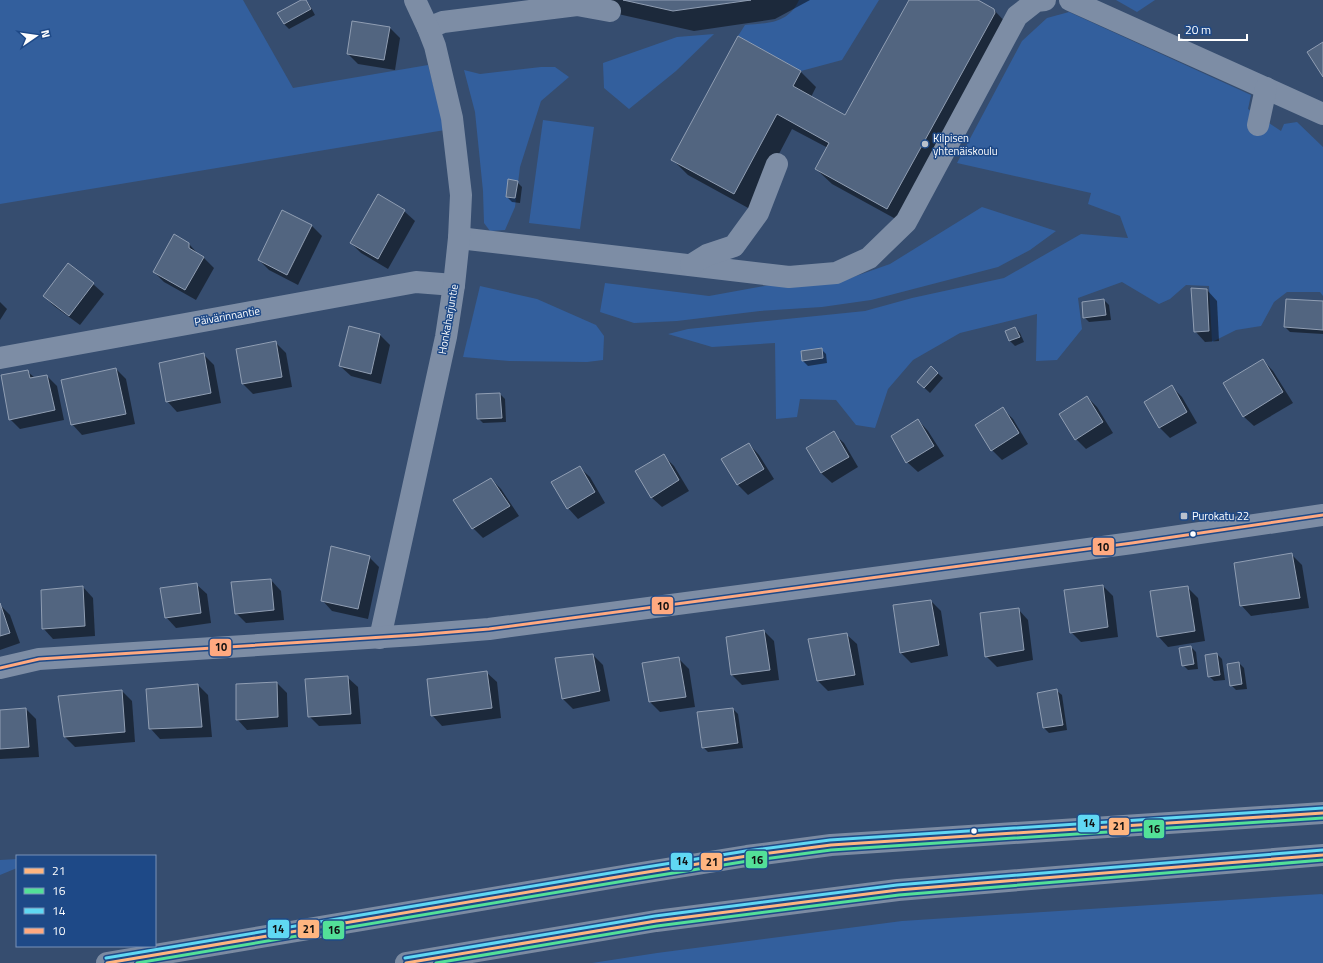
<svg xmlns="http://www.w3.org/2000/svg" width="1323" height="963" font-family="'Titillium Web',sans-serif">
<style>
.green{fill:#335f9d}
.shadow{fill:#0007}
.building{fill:#526580;stroke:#909eb3}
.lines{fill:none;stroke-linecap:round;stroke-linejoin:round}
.minor{stroke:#7d8da5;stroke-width:22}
.major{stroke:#7c8ba2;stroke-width:22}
.bus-1-casing{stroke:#1e4987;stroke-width:6}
.bus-2-casing{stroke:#1e4987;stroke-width:6}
.bus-3-casing{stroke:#1e4987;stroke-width:6}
.bus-4-casing{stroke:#1e4987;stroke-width:6}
.bus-1{stroke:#ffb580;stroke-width:3}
.bus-2{stroke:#53e098;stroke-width:3}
.bus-3{stroke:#60d8f3;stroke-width:3}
.bus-4{stroke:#ffa980;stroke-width:3}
.poi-dot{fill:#b9c1cd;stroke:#1e4987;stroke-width:1.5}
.bus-dot{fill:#fff;stroke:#1e4987;stroke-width:1.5}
.labels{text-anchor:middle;stroke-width:3;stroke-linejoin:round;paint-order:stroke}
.poi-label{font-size:11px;fill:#fff;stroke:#1e4987;text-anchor:start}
.street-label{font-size:11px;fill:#fff;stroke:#1e4987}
.line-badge{stroke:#1e4987;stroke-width:1.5}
.pale-badge-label{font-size:11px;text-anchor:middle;font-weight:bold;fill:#111}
</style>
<rect width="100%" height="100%" fill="#364d6f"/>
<g class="green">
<path d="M0 0H243L293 88 428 65 445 130 0 204Z"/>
<path d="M799 0H879L842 60 801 71 738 36 745 25C768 23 788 24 799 0Z"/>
<path d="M1116 0H1155L1137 12Z"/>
<path d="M1069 12 1251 95 1248 109 1281 131 1284 124 1297 122 1323 147V296L1320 292H1287L1274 302 1261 326 1236 330 1212 342 1209 286 1186 285 1170 299 1159 304 1122 282 1078 298 1082 329 1057 360 1036 361 1037 314 960 333 913 360 888 389 875 428 856 425 836 400 800 399 797 417 776 419 775 343 712 347 668 334 688 329 865 311 912 298 1004 278 1081 234 1128 238 1120 216 1088 204 1091 193 957 163 1022 41 1047 18Z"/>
<path d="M714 34 676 71 629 109 604 88 603 63 677 37Z"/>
<path d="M541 67H555L569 77 541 101 520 167 515 207 505 230 490 231 484 223 483 191 475 112 464 70 480 74Z"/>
<path d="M543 120 594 127 580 229 529 223Z"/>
<path d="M982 207 1056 231 1030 250 998 267 871 300 822 307 760 311 677 321 634 323 600 312 605 283 709 296 770 285 836 283 890 264Z"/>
<path d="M480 286 537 299 596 325 604 336 603 360 587 362 509 361 463 357Z"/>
<path d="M17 859V868L0 875V860Z"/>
<path d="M1322 894 1323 895V963H592L657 953 902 921Z"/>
</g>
<g class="shadow">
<path d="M303 0H305L309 4 315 15 289 29 284 24 279 13Z"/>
<path d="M590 0H810L775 19 694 31 600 10Z"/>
<path d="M910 0H976L994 10 1009 26 903 223 832 184 816 169 828 148 792 129 750 209 688 175 673 160 739 38 801 72 816 87 811 97 845 116Z"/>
<path d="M390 28 400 38 395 70 358 64 348 54Z"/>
<path d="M517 182 522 187 520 203 512 202 507 197Z"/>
<path d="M378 196 404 211 415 221 388 269 361 253 351 243Z"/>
<path d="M283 211 312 226 322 236 298 285 269 270 259 260Z"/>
<path d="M189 244 199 255 204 258 214 268 196 300 164 282 154 272Z"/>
<path d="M68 265 93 284 104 294 80 325 54 306 44 296Z"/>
<path d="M1207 290 1217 301 1219 341 1205 342 1195 331Z"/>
<path d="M1104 300 1109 305 1111 320 1089 322 1084 317Z"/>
<path d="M0 302 7 309 0 320Z"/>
<path d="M1323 302V334L1290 332 1285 327Z"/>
<path d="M1015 328 1020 333 1024 342 1015 346 1010 341 1006 332Z"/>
<path d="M380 335 390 345 381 384 351 376 340 366Z"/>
<path d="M275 342 286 353 292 387 253 394 243 384Z"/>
<path d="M821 349 826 354 827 363 808 366 803 361 802 352Z"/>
<path d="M203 354 214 365 221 403 177 412 167 401Z"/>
<path d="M1263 360 1273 371 1293 403 1254 426 1243 416Z"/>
<path d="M932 368 943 378 930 393 918 382Z"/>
<path d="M116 369 126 379 135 424 82 435 72 424Z"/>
<path d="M27 371 35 378 47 376 57 386 64 420 20 429 10 419Z"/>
<path d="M1172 387 1182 397 1197 423 1170 438 1160 428 1145 402Z"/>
<path d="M500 394 505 399 506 422 483 423 478 418Z"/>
<path d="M1087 397 1097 407 1113 433 1086 449 1076 439Z"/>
<path d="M1002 408 1013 419 1028 444 1002 460 992 450Z"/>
<path d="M918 420 928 431 944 456 918 472 907 462Z"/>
<path d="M833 433 844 443 858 467 832 483 821 473Z"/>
<path d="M749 444 759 455 774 479 748 495 738 485Z"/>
<path d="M664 456 674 466 689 491 662 507 651 497Z"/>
<path d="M579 467 590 477 605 503 578 519 568 508 553 483Z"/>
<path d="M491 479 501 489 519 516 483 538 473 528Z"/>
<path d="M1291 554 1302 565 1309 608 1251 616 1241 605Z"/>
<path d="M369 557 379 567 368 619 332 611 322 600Z"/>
<path d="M271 580 281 591 284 620 246 623 236 613Z"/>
<path d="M196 584 207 594 211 623 176 628 166 617Z"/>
<path d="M1103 586 1113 596 1118 637 1081 642 1071 632Z"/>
<path d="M83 587 93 598 95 636 53 639 43 628 42 591Z"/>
<path d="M1187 587 1198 598 1205 641 1168 647 1158 636Z"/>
<path d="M931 601 941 611 948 656 911 663 901 653Z"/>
<path d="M0 605 10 615 20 643 0 650Z"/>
<path d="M1018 609 1028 620 1033 660 997 667 986 656Z"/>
<path d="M764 631 774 641 779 680 742 685 732 675Z"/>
<path d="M846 634 857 644 864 685 828 691 818 681 810 639Z"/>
<path d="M1191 647 1196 652 1198 669 1188 670 1183 665Z"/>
<path d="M1217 654 1222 659 1225 680 1214 681 1209 676Z"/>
<path d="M593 655 603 665 610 701 573 709 563 699Z"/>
<path d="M679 659 689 669 695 707 660 712 650 702Z"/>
<path d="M1239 663 1244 668 1247 689 1236 690 1231 685Z"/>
<path d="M486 672 497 682 501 718 442 726 432 715Z"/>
<path d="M347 677 358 687 361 724 319 726 309 716Z"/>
<path d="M277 683 287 693 288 727 247 730 237 719Z"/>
<path d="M198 685 208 695 212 737 160 739 150 728Z"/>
<path d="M122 691 132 701 135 742 75 747 65 737Z"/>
<path d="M1057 691 1062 695 1067 730 1049 733 1044 728 1038 694Z"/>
<path d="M26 709 36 719 39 757 0 759V711Z"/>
<path d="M733 709 738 714 743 748 708 752 703 747Z"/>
</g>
<g class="building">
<path d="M301 0H306L311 9 284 24 277 13Z"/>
<path d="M623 0H751L673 11Z"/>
<path d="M909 0H978L994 9 995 13 887 209 815 169 829 143 777 114 734 194 671 160 738 36 801 71 793 86 845 115Z"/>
<path d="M352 21 390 27 384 60 347 54Z"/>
<path d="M1323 42V77L1307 52Z"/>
<path d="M508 179 518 181 515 198 506 197Z"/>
<path d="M378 194 405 210 378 259 350 243Z"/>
<path d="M282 210 312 225 287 275 258 260Z"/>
<path d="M174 234 189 243V248L204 257 185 290 153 272Z"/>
<path d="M68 263 94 283 69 316 43 296Z"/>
<path d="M1191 288 1207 289 1209 331 1194 332Z"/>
<path d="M1104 299 1106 315 1083 318 1082 302Z"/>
<path d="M1286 299 1323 301V330L1284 327Z"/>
<path d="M349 326 380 334 371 374 339 366Z"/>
<path d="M1015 327 1020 337 1009 341 1005 331Z"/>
<path d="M276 341 282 377 242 384 236 349Z"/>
<path d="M822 348 823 358 802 361 801 351Z"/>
<path d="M204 353 211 393 166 402 159 363Z"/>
<path d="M1263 359 1283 392 1243 417 1223 383Z"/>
<path d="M931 366 938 373 924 388 917 382Z"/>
<path d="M116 368 126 414 71 425 61 380Z"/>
<path d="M28 370 30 378 47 375 55 410 9 420 1 375Z"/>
<path d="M1172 385 1187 412 1159 428 1144 402Z"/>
<path d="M500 393 502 418 477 419 476 394Z"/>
<path d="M1087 396 1103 422 1075 440 1059 414Z"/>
<path d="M1003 407 1019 433 991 451 975 425Z"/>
<path d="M918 419 934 446 906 463 891 436Z"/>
<path d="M834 431 849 457 821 473 806 448Z"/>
<path d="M749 443 764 469 737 485 721 459Z"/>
<path d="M664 454 679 480 651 498 635 471Z"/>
<path d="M580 466 595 492 567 509 551 482Z"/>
<path d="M491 478 510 506 472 529 453 500Z"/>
<path d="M331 546 370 556 358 609 321 601Z"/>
<path d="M1292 553 1300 598 1240 606 1234 563Z"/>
<path d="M271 579 274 610 235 614 231 582Z"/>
<path d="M197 583 201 613 165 618 160 588Z"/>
<path d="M1103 585 1108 627 1070 633 1064 590Z"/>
<path d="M83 586 85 626 42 629 41 590Z"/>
<path d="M1188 586 1195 631 1157 637 1150 591Z"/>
<path d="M931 600 939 645 900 653 893 605Z"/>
<path d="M0 603 10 633 0 636Z"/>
<path d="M1019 608 1024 650 985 657 980 613Z"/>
<path d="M764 630 770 670 731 675 726 637Z"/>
<path d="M847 633 855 675 817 681 808 639Z"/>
<path d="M1191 646 1194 664 1182 666 1179 648Z"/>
<path d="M1217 653 1220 675 1208 677 1205 655Z"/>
<path d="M593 654 600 691 562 699 555 658Z"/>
<path d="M679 657 686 697 649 702 642 663Z"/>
<path d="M1239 662 1242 684 1230 686 1227 664Z"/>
<path d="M487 671 492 708 431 716 427 679Z"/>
<path d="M348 676 351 714 308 717 305 679Z"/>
<path d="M277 682 278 717 236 720V684Z"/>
<path d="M198 684 202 727 149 729 146 689Z"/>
<path d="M1057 689 1063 725 1043 728 1037 693Z"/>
<path d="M122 690 125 732 64 737 58 696Z"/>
<path d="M26 708 29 747 0 749V710Z"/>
<path d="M733 708 738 743 702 748 697 712Z"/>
</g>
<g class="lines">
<g class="minor">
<path d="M1070 0 1323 114"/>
<path d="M428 28 443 22 577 5 610 11"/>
<path d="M1258 125 1266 88"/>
<path d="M459 238 789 277 836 273 869 258 906 222 1017 16 1036 1 1045 0"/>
<path d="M691 265 707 255 734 246 758 213 777 164"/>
<path d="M0 358 416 282 454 285"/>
<path d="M380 638 446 337 454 285 459 238 461 195 452 118 435 46 428 28 415 0"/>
<path d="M0 668 39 659 415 635 489 629 889 576 1132 543 1323 515"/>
</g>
<g class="major">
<path d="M107 963 629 875 747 856 831 845 1323 813"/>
<path d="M406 963 656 921 898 890 1323 855"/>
</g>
<g class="bus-1-casing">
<g id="bus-1">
<path d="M107 963 629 875 747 856 831 845 1323 813"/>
<path d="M406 963 656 921 898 890 1323 855"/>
</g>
</g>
<g class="bus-2-casing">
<g id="bus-2">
<path d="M137 963 630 880 748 861 831 850 1323 818"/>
<path d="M436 963 657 926 899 895 1323 860"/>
</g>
</g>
<g class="bus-3-casing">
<g id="bus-3">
<path d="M106 958 628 870 746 851 830 840 1323 808"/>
<path d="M405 958 655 916 897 885 1323 850"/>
</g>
</g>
<g class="bus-4-casing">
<path id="bus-4" d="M0 668 39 659 415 635 489 629 1132 543 1323 515"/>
</g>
<use href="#bus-1" class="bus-1"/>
<use href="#bus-2" class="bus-2"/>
<use href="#bus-3" class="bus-3"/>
<use href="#bus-4" class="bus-4"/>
</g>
<g class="poi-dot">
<circle cx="925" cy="144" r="4"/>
<rect x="1180" y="512" width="8" height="8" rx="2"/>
</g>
<g class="bus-dot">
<circle cx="1193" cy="534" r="3.5"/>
<circle cx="974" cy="831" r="3.5"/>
</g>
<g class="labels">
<g class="poi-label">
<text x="933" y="142">Kilpisen<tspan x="933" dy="13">yhtenäiskoulu</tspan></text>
<text x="1192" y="520">Purokatu 22</text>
</g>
<g class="street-label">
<text transform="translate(227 316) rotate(-10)" y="4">Päivärinnantie</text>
<text transform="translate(448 319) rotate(-80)" y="4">Honkaharjuntie</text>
</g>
</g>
<g class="line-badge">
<rect x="1092" y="537" width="23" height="19" rx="4" fill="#ffa980"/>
<rect x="651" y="596" width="23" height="19" rx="4" fill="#ffa980"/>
<rect x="209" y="638" width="23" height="19" rx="4" fill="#ffa980"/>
<rect x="1077" y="814" width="23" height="19" rx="4" fill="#60d8f3"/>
<rect x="1108" y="817" width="22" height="19" rx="4" fill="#ffb580"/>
<rect x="1143" y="819" width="22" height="20" rx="4" fill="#53e098"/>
<rect x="745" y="850" width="23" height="19" rx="4" fill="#53e098"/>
<rect x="670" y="852" width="23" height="19" rx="4" fill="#60d8f3"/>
<rect x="700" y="852" width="23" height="19" rx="4" fill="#ffb580"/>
<rect x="267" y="919" width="23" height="20" rx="4" fill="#60d8f3"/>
<rect x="297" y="919" width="23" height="20" rx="4" fill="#ffb580"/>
<rect x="322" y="920" width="23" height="20" rx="4" fill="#53e098"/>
</g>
<g class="pale-badge-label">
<text x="1103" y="551">10</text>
<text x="663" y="610">10</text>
<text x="221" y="651">10</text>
<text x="1089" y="827">14</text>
<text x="1119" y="830">21</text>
<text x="1154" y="833">16</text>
<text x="757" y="864">16</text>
<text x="682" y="865">14</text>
<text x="712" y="866">21</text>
<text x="278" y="933">14</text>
<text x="309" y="933">21</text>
<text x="334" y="934">16</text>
</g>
<rect x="16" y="855" width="140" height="92" fill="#1e4987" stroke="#7892b7"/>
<rect x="24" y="868" width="20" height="6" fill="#ffb580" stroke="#7892b7"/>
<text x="52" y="875" font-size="12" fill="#ffffff">21</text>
<rect x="24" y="888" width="20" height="6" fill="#53e098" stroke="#7892b7"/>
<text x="52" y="895" font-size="12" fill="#ffffff">16</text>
<rect x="24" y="908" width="20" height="6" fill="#60d8f3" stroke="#7892b7"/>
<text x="52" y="915" font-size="12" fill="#ffffff">14</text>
<rect x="24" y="928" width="20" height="6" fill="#ffa980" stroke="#7892b7"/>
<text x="52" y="935" font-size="12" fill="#ffffff">10</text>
<g transform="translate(36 36) rotate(77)" stroke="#1e4987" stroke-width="3" paint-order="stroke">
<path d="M0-3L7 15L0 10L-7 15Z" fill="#ffffff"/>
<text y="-6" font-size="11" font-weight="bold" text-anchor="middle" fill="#ffffff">N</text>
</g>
<path d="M1179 34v6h68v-6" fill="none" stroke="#ffffff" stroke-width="2"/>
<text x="1185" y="34" font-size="12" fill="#ffffff" stroke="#1e4987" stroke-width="3" paint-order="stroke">20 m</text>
</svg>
